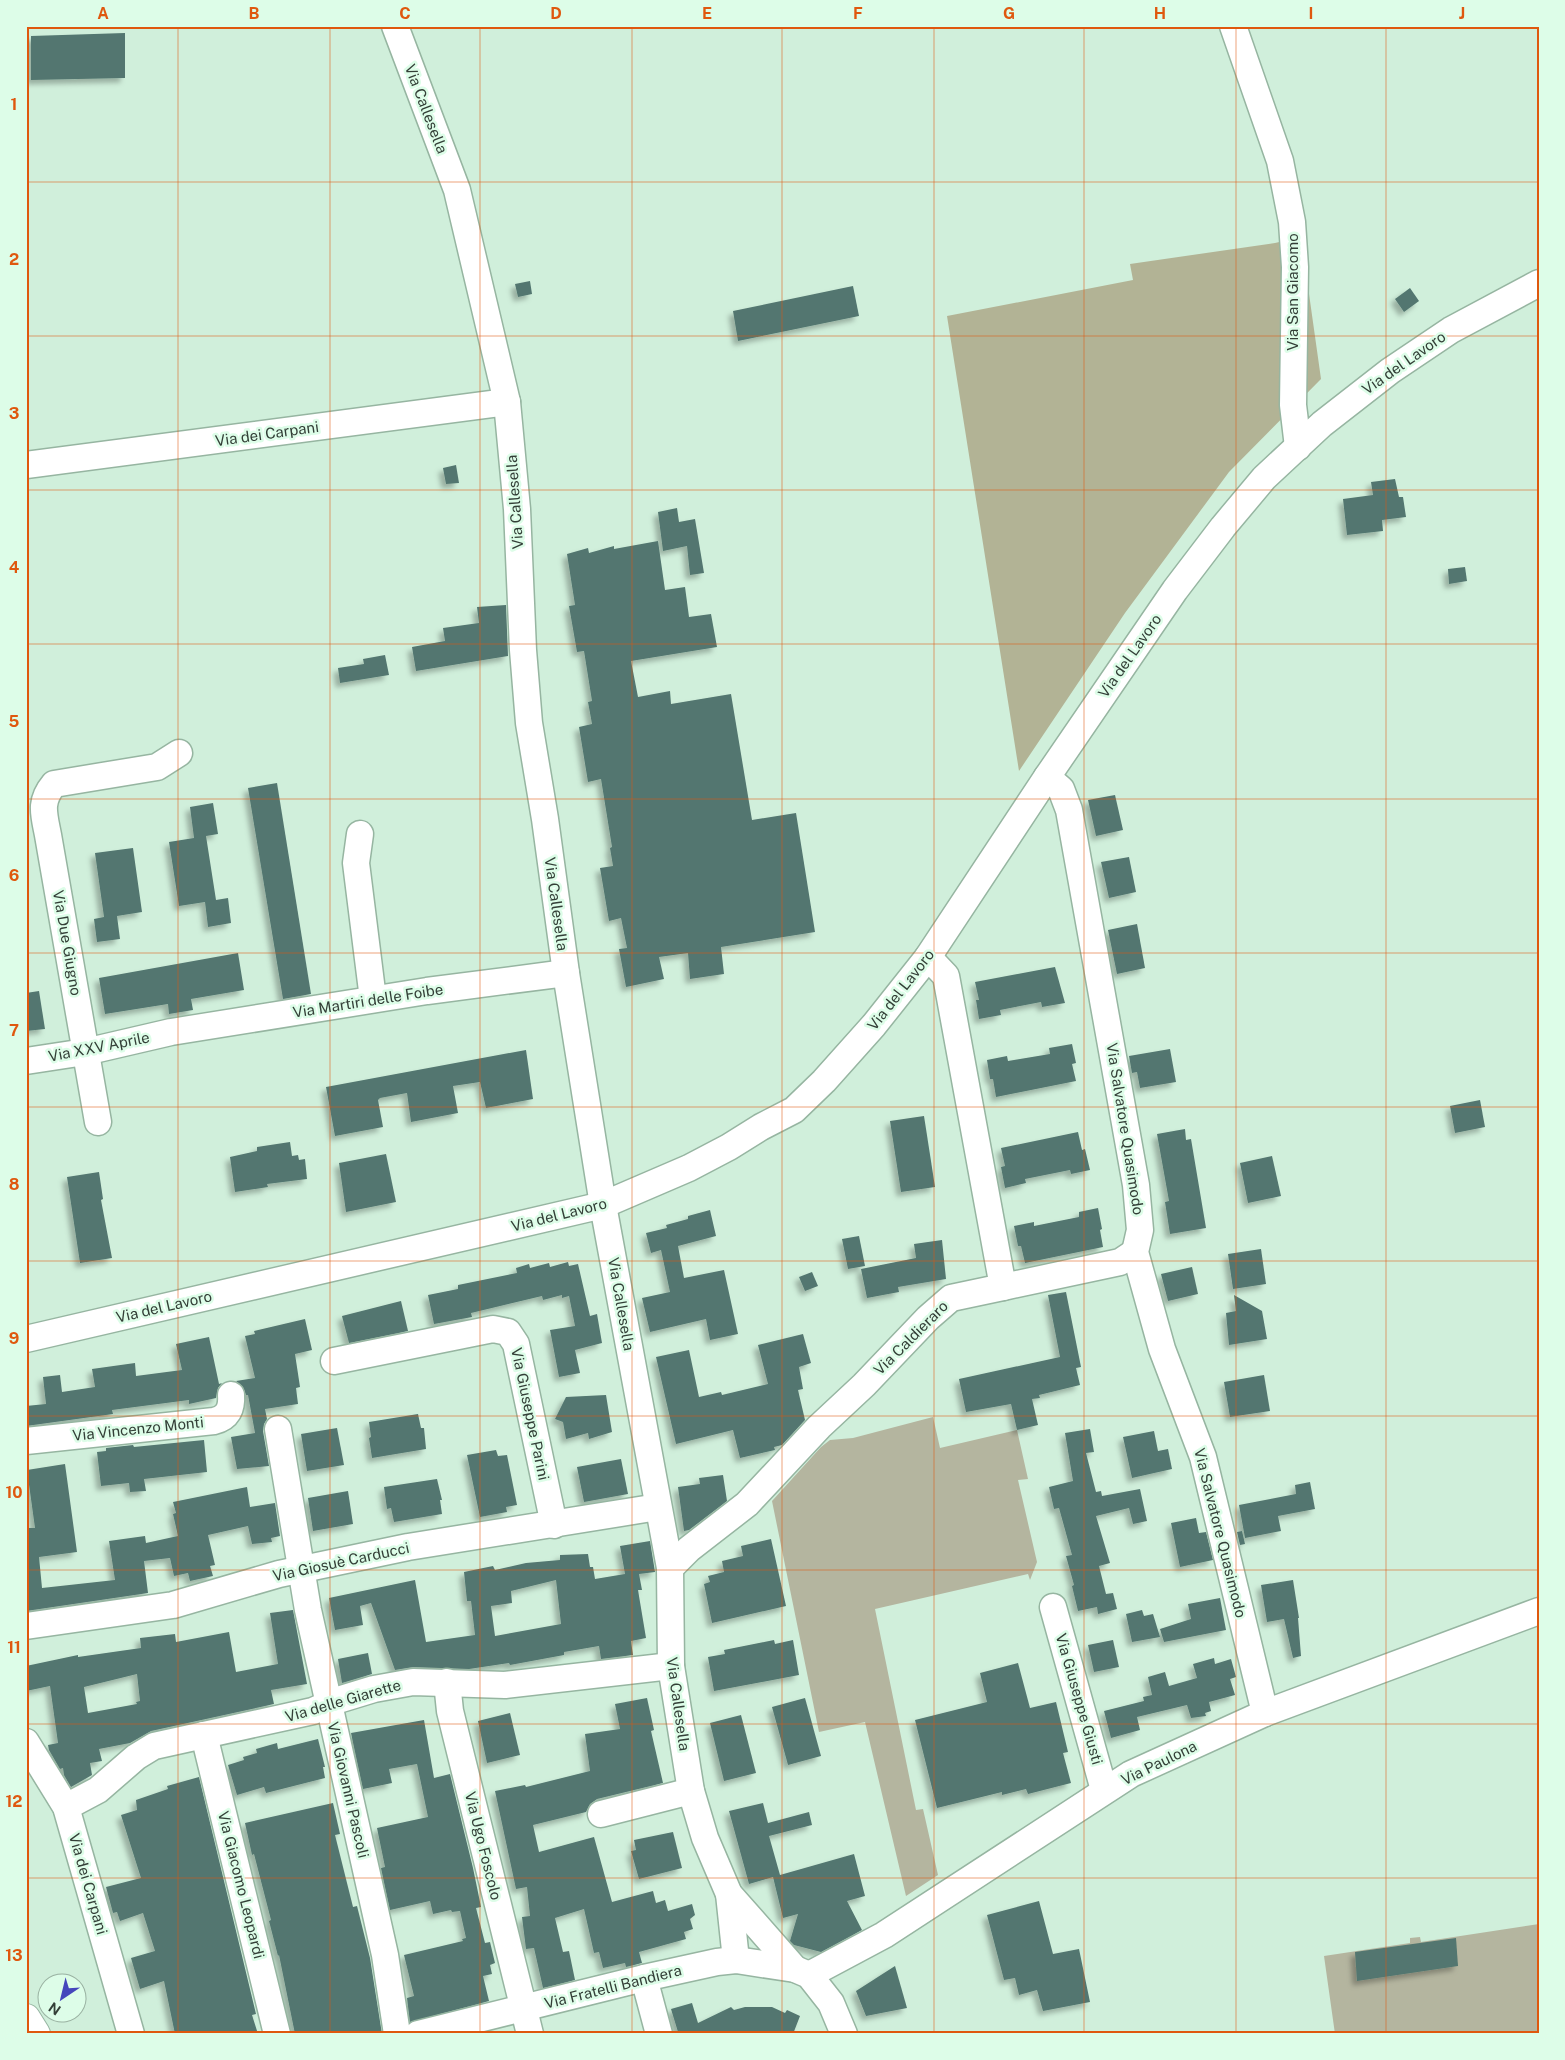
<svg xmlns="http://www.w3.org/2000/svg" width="1565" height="2060" font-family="'Public Sans',sans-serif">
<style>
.green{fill:#b4b59f}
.forest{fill:#b2b395}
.building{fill:#52766f;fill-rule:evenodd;filter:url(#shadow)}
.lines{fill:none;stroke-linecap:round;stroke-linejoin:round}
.minor-casing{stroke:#96b5a1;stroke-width:29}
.major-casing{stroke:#96b5a1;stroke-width:30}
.minor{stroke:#fff;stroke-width:26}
.major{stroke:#fff;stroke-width:28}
.grid{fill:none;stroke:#df580e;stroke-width:1;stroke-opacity:0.55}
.labels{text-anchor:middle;stroke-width:5;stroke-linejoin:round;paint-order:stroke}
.street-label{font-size:15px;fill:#333f37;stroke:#ddfde8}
.neatline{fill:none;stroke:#df580e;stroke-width:2}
.grid-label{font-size:16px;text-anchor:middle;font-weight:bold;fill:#df580e}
</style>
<defs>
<filter id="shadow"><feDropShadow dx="-4.5" dy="4.5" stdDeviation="2.5" flood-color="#0004"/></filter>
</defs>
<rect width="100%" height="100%" fill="#d0efdb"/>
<g class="green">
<path d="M933 1417 940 1448 1017 1430 1028 1479 1018 1480 1037 1562 1030 1580 1028 1574 875 1609 916 1810 923 1809 938 1875 906 1896 865 1722 819 1732 772 1501 821 1447 830 1440 853 1438Z"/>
<path d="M1539 1924V2034H1335L1324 1956 1410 1943V1938L1420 1937 1421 1942Z"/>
</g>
<path class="forest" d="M1301 237 1321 379 1229 472 1125 613 1019 771 947 316 1133 280 1130 264 1275 243Z"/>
<g class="building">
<path d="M125 33V78L31 80V36Z"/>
<path d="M530 281 532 294 518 297 515 284Z"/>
<path d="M853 286 859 316 738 341 733 311Z"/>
<path d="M1410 288 1419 301 1404 312 1395 299Z"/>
<path d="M456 465 459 483 446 484 443 468Z"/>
<path d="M1395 479 1399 497H1403L1406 517 1382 520 1383 531 1347 535 1343 499 1373 495 1371 482Z"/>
<path d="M677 508 679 522 695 519 704 573 690 575 687 546 663 551 658 512Z"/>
<path d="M658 541 665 590 685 587 689 617 711 614 717 647 631 661 638 697 670 691 671 704 731 694 752 820 796 813 815 932 721 947 724 974 690 979 688 953 659 957 664 979 626 987 619 949 627 948 621 918 609 921 600 868 613 866 610 848 612 847 601 779 588 782 579 727 592 724 588 702 592 701 584 651 577 652 569 606 575 605 567 554 588 548 589 553 614 546V549Z"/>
<path d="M1465 567 1467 581 1449 584 1448 569Z"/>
<path d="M506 605 508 656 416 671 412 647 445 641 443 628 479 623 477 607Z"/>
<path d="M385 655 389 675 340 683 338 668 364 664 363 659Z"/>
<path d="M277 783 311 994 283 999 248 788Z"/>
<path d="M1115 795 1123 830 1096 836 1088 800Z"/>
<path d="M213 803 218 834 206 836 216 900 228 898 231 923 208 927 205 902 179 906 169 842 194 838 190 807Z"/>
<path d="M133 848 142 912 117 916 120 939 97 942 94 919 104 917 95 853Z"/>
<path d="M1129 857 1136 892 1109 898 1101 862Z"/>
<path d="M1137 924 1145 968 1117 974 1108 930Z"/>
<path d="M238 953 244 990 191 999 193 1010 169 1014 168 1004 105 1014 99 978Z"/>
<path d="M1055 967 1065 1003 1042 1007 1041 1002 1000 1010 1001 1015 979 1019 976 1000H979L975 982Z"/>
<path d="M39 991 45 1029 26 1031V993Z"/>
<path d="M1072 1044 1076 1063 1072 1064 1076 1081 996 1097 993 1079H990L987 1060 1007 1056 1008 1061 1050 1054 1049 1048Z"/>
<path d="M1170 1049 1176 1082 1140 1088 1137 1072 1132 1073 1129 1056Z"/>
<path d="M526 1050 533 1099 486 1108 480 1082 453 1086 458 1113 411 1122 407 1093 380 1098 378 1100 383 1127 335 1136 326 1087Z"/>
<path d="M1480 1100 1485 1127 1455 1133 1450 1106Z"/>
<path d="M924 1116 935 1187 901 1192 890 1121Z"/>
<path d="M1185 1129 1186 1140 1191 1139 1206 1228 1170 1234 1165 1202 1169 1201 1157 1134Z"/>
<path d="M1078 1132 1082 1150 1085 1149 1090 1170 1071 1174 1070 1170 1025 1179 1026 1183 1005 1188 1001 1167 1005 1166 1001 1148Z"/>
<path d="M290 1142 292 1156 298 1155 299 1160 305 1159 307 1179 267 1184 268 1187 235 1192 230 1157 257 1151V1147Z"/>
<path d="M386 1154 396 1202 346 1212 339 1163Z"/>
<path d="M1272 1156 1281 1196 1248 1203 1240 1163Z"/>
<path d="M99 1172 103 1199 101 1200 112 1258 80 1263 67 1177Z"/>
<path d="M1098 1208 1102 1229 1100 1230 1103 1247 1025 1263 1021 1246H1018L1014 1226 1034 1222V1226L1079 1217V1212Z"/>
<path d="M710 1210 716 1236 678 1246 684 1278 724 1270 738 1334 710 1340 706 1319 650 1332 642 1298 670 1292 661 1250 651 1253 646 1233 667 1228 666 1225 688 1219V1216Z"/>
<path d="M859 1236 865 1266 848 1269 842 1239Z"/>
<path d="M942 1240 946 1279 898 1287 899 1292 867 1298 861 1269 916 1258 914 1244Z"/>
<path d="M1261 1249 1266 1284 1233 1289 1228 1254Z"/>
<path d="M568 1262 569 1266 578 1264 590 1316 597 1314 602 1343 575 1350 580 1373 559 1377 550 1330 575 1326 569 1296 562 1298V1295L543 1300 542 1296 471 1313 472 1317 434 1324 428 1295 458 1289V1285L517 1273 516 1268 529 1264 530 1268 549 1263 550 1267Z"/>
<path d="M1192 1267 1198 1294 1168 1301 1161 1274Z"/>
<path d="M812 1272 818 1286 805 1291 799 1277Z"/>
<path d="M1066 1292 1081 1367 1076 1368 1080 1385 1039 1395 1040 1398 1032 1399 1038 1425 1017 1430 1011 1404 966 1412 959 1379 1060 1357 1048 1295Z"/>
<path d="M1234 1295 1262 1311 1267 1339 1229 1345 1226 1313 1236 1311Z"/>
<path d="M401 1301 408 1331 349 1343 342 1316Z"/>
<path d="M305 1319 312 1350 295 1354 300 1387 296 1388 298 1404 265 1409 267 1419 264 1424 263 1431 269 1466 237 1469 231 1437 255 1433 248 1395H246L243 1387 236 1381 255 1378 245 1336 255 1334 254 1331Z"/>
<path d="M803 1334 811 1363 799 1367 803 1389 798 1390 805 1420 782 1445 774 1447 775 1450 740 1458 733 1430 676 1444 656 1357 689 1350 699 1397 721 1392 722 1395 768 1384 758 1345Z"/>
<path d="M209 1337 219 1384 222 1383 218 1388 216 1398 189 1404V1400L112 1410 113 1414 26 1426V1406L46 1404 43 1377 60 1375 62 1392 95 1387 92 1369 135 1363 136 1376 182 1370 176 1344Z"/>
<path d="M1264 1375 1270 1411 1230 1417 1224 1382Z"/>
<path d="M606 1395 612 1432 589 1439 588 1433 566 1439 563 1422 555 1419 566 1397Z"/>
<path d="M418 1414 421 1428H424L426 1449 372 1458 369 1438 371 1437 369 1422Z"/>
<path d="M337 1428 344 1465 307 1471 301 1434Z"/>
<path d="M1090 1429 1094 1452 1086 1453 1096 1492 1101 1491 1102 1496 1140 1489 1147 1521 1133 1524 1129 1508 1096 1516 1110 1563 1099 1566 1106 1594 1113 1593 1117 1609 1098 1614 1097 1607 1078 1611 1072 1586 1074 1585 1066 1556 1072 1555 1059 1508 1054 1509 1049 1487 1073 1481 1065 1433Z"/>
<path d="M1154 1431 1158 1451 1168 1449 1172 1469 1132 1478 1123 1437Z"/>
<path d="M204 1440 207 1472 144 1479 146 1491 130 1492 129 1483 101 1486 97 1452 106 1451V1448L133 1445 134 1447Z"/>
<path d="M496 1450 498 1456 507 1455 517 1505 506 1507 507 1512 480 1517 467 1455Z"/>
<path d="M621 1459 628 1494 584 1502 577 1467Z"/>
<path d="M65 1464 77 1552 39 1557 42 1588 115 1580 109 1541 145 1536 146 1543 178 1536 173 1514 176 1513 173 1502 247 1487 250 1507 275 1503 280 1536 271 1538 272 1542 252 1544 248 1526 208 1535 215 1565 210 1566 213 1576 190 1581 188 1573 174 1576 170 1558 144 1561 148 1593 26 1611V1528H35L27 1470Z"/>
<path d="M723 1475 727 1501 689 1530 684 1531 678 1487 700 1484 699 1478Z"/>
<path d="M437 1479 442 1500H440L442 1514 394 1522 391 1508 387 1509 384 1487Z"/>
<path d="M1310 1482 1315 1509 1278 1516 1281 1531 1245 1538 1239 1505 1296 1494 1295 1485Z"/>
<path d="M348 1491 353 1524 313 1531 308 1498Z"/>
<path d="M1196 1518 1199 1533 1206 1532 1213 1560 1180 1567 1171 1523Z"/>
<path d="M1242 1531 1245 1544 1240 1545 1237 1532Z"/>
<path d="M771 1539 786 1606 712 1623 704 1584 710 1582 708 1576 724 1572 722 1561 743 1556 741 1546Z"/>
<path d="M650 1541 655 1572 639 1574 642 1590H638L646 1638 631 1641 633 1655 601 1659 599 1646 564 1652V1655L510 1665 509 1663 469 1669 413 1667 395 1670 371 1603 360 1606 363 1625 335 1630 329 1598 415 1580 426 1642 475 1635 471 1601H467L464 1572 493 1566 495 1570 526 1563 560 1560V1555L588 1554 590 1567H593L595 1579 625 1574 620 1546ZM556 1580 561 1624 495 1636 491 1606 512 1603 511 1591Z"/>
<path d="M1293 1580 1299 1618H1298L1301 1656 1293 1658 1284 1619 1267 1622 1261 1585Z"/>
<path d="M1220 1598 1226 1630 1164 1642 1160 1629 1191 1619 1188 1604Z"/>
<path d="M293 1610 307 1684 271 1690 274 1704 151 1731 130 1743 99 1749 102 1761 90 1763 92 1775 71 1787 64 1775 63 1768 60 1769 49 1750 48 1745 58 1743 50 1686 26 1691V1666L78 1655V1657L141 1648 140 1638 175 1634 176 1642 229 1632 236 1672 278 1664 270 1613ZM137 1674 140 1701 136 1702 137 1704 88 1713 84 1687Z"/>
<path d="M1142 1610 1144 1616 1153 1614 1160 1637 1132 1642 1126 1614Z"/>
<path d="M774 1640 775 1644 793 1640 799 1675 714 1691 708 1657 725 1654 724 1650Z"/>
<path d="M1113 1640 1119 1667 1094 1672 1088 1645Z"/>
<path d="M368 1653 372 1674 342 1683 338 1659Z"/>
<path d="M1214 1658 1215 1664 1231 1659 1236 1677 1230 1679 1235 1695 1209 1702 1211 1711 1205 1713 1206 1716 1191 1718 1187 1705 1137 1717 1140 1730 1111 1738 1104 1711 1144 1701 1143 1697 1152 1695 1148 1677 1165 1672 1169 1686 1197 1678 1193 1664Z"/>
<path d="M1018 1663 1030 1708 1056 1702 1068 1752 1063 1753 1071 1783 1028 1794 1026 1789 1002 1795V1792L937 1808 915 1720 987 1702 980 1673Z"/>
<path d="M647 1698 654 1730 651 1731 663 1783 597 1799 590 1804 586 1812 533 1825 539 1852 594 1837 612 1902 653 1891 656 1903 665 1900 668 1911 692 1904 695 1915 690 1919 693 1929 684 1932 686 1939 639 1952 642 1963 626 1967 625 1963 603 1968 599 1952 594 1953 584 1909 555 1918 563 1952 569 1951 575 1980 543 1988 534 1948 526 1949 522 1917 530 1916 527 1887 516 1889 495 1791 525 1785 526 1787 590 1771 585 1734 620 1729 615 1704Z"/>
<path d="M805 1698 821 1756 788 1765 772 1707Z"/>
<path d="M510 1713 520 1755 487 1763 478 1721Z"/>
<path d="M741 1715 756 1773 724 1781 710 1723Z"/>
<path d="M424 1720 434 1778 450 1774 473 1868 481 1907 476 1908 485 1943 490 1942 495 1963 490 1965 492 1974 483 1976 489 2001 410 2022 407 1998 414 1996 404 1955 463 1941 462 1939 466 1938 460 1911 452 1912 451 1910 433 1914 430 1901 390 1910 381 1868 385 1867 377 1828 428 1817 417 1764 389 1769 392 1783 363 1789 351 1733Z"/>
<path d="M318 1739 325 1767H323L325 1778 266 1793 264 1787 237 1795 228 1765 244 1760 243 1757 257 1753 256 1749 277 1743 278 1749Z"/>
<path d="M199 1777 256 2014 252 2015 258 2034H175L164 1981 140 1989 131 1958 155 1951 143 1913 120 1921 117 1912 113 1913 106 1887 141 1878 121 1815 137 1810 136 1800 168 1789 167 1786Z"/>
<path d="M333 1803 340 1834 335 1835 353 1907 357 1906 370 1958 382 2034H295L279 1955 278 1956 269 1921 271 1920 254 1854 252 1855 245 1823Z"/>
<path d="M763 1803 768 1823 809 1812 812 1825 769 1836 780 1875 854 1854 865 1896 847 1901 862 1930 821 1952 794 1945 790 1941 798 1914 783 1918 773 1877 749 1884 729 1811Z"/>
<path d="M673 1832 682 1868 639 1879 631 1851 636 1850 634 1840Z"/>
<path d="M1039 1901 1053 1954 1079 1949 1090 2002 1043 2011 1037 1990 1019 1995 1015 1978 1004 1980 987 1915Z"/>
<path d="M1456 1938 1458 1966 1357 1981 1355 1952Z"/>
<path d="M895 1966 907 2008 866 2016 856 1991Z"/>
<path d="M692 2003 698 2023 731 2007 734 2010 745 2007H772L785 2013 787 2010 800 2016 793 2034H675L678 2032 671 2009Z"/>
</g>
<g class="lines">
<g class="minor-casing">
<g id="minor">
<path d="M395 26 457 190 507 402 517 509 523 650 529 723 545 819 566 973 603 1205 670 1568 671 1666 691 1791 705 1838 729 1894 795 1969"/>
<path d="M1233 26 1280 161 1292 222 1295 267 1293 405 1298 447"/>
<path d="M26 465 507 402"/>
<path d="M1047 777 1061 789 1069 810 1136 1185 1140 1230 1135 1252 1162 1349 1203 1457 1265 1713"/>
<path d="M360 834 356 863 373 999"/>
<path d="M26 1061 85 1052 171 1032 427 991 566 973"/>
<path d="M98 1122 48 835C44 814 39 802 54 784L157 767 179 753"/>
<path d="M1003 1287 1120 1262 1135 1252"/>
<path d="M26 1339 603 1205 689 1168 729 1147 761 1127 794 1110 824 1081 874 1025 928 957 1047 777 1175 590 1223 527 1264 478 1322 424 1390 371 1451 330 1539 283"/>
<path d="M334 1361 493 1329 508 1332 516 1344 554 1525"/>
<path d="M278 1429 308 1610 385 1955 397 2034"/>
<path d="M26 1441 214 1421C228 1418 232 1408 231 1395"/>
<path d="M670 1568 689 1549 747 1504 819 1427 864 1385 928 1318 951 1298 1003 1287 946 976 928 957"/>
<path d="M1053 1607 1104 1790"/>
<path d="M26 1626 173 1605 279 1574 408 1547 658 1507"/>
<path d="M447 1682 450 1711 530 2034"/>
<path d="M204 1735 277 2034"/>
<path d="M26 1742 66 1807 131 2034"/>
<path d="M66 1807 98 1790 136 1757 154 1746 313 1711 338 1700 374 1689 413 1682 505 1685 671 1666"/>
<path d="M601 1814 691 1791"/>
<path d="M729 1894 736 1960"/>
<path d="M809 1975 884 1935 1131 1774 1265 1713 1539 1611"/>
<path d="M644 1978 659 2034"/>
<path d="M418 2034 644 1978 717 1962 736 1960 795 1969 809 1975 831 2003 844 2034"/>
</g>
</g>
<g class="major-casing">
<path id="major" d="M26 2018 36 2034"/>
</g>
<use href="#minor" class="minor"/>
<use href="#major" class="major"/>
</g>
<path class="grid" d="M178 26V2034M330 26V2034M480 26V2034M632 26V2034M782 26V2034M934 26V2034M1084 26V2034M1236 26V2034M1386 26V2034M26 182H1539M26 336H1539M26 490H1539M26 644H1539M26 799H1539M26 953H1539M26 1107H1539M26 1261H1539M26 1416H1539M26 1570H1539M26 1724H1539M26 1878H1539"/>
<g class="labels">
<g class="street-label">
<text transform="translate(426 109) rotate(69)" y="5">Via Callesella</text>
<text transform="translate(1293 292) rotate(-90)" y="5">Via San Giacomo</text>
<text transform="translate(1404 363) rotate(-35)" y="5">Via del Lavoro</text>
<text transform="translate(267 434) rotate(-8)" y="5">Via dei Carpani</text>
<text transform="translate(515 502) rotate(-94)" y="5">Via Callesella</text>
<text transform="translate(1130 656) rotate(-55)" y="5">Via del Lavoro</text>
<text transform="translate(556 904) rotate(82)" y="5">Via Callesella</text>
<text transform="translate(67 943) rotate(80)" y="5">Via Due Giugno</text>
<text transform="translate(901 990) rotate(-52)" y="5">Via del Lavoro</text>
<text transform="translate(368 1001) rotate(-9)" y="5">Via Martiri delle Foibe</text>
<text transform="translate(99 1047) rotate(-11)" y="5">Via XXV Aprile</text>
<text transform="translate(1125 1129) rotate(81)" y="5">Via Salvatore Quasimodo</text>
<text transform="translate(559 1215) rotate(-14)" y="5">Via del Lavoro</text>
<text transform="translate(621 1304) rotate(80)" y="5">Via Callesella</text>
<text transform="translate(164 1307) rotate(-13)" y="5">Via del Lavoro</text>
<text transform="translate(911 1338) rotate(-45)" y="5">Via Caldieraro</text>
<text transform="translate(530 1414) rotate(78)" y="5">Via Giuseppe Parini</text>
<text transform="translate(138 1429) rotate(-6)" y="5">Via Vincenzo Monti</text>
<text transform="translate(1220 1533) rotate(76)" y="5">Via Salvatore Quasimodo</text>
<text transform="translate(341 1562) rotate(-12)" y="5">Via Giosuè Carducci</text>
<text transform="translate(1079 1699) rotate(74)" y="5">Via Giuseppe Giusti</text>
<text transform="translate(343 1701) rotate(-16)" y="5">Via delle Giarette</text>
<text transform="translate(678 1704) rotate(82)" y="5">Via Callesella</text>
<text transform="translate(1159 1763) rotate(-26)" y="5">Via Paulona</text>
<text transform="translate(348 1790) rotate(77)" y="5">Via Giovanni Pascoli</text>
<text transform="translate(483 1846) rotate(76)" y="5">Via Ugo Foscolo</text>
<text transform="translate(88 1884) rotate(74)" y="5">Via dei Carpani</text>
<text transform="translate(241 1885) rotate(76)" y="5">Via Giacomo Leopardi</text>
<text transform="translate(613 1987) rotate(-14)" y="5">Via Fratelli Bandiera</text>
</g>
</g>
<rect width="1565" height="2060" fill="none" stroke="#ddfde8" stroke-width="55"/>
<g transform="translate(62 1998) rotate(215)"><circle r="24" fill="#ddfde8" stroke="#99b1a1"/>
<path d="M0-4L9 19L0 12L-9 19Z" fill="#4546bc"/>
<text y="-8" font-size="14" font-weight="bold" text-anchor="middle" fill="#333f37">N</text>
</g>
<rect x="28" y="28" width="1510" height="2004" class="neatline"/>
<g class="grid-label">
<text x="103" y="19">A</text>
<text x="254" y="19">B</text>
<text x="405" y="19">C</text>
<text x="556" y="19">D</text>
<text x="707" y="19">E</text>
<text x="858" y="19">F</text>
<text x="1009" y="19">G</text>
<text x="1160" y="19">H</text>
<text x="1311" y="19">I</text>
<text x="1462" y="19">J</text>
<text x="14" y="110">1</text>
<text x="14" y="265">2</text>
<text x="14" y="419">3</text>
<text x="14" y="573">4</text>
<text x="14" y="727">5</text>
<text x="14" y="881">6</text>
<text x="14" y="1036">7</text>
<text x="14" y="1190">8</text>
<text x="14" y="1344">9</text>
<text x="14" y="1498">10</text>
<text x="14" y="1653">11</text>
<text x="14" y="1807">12</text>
<text x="14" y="1961">13</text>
</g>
</svg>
